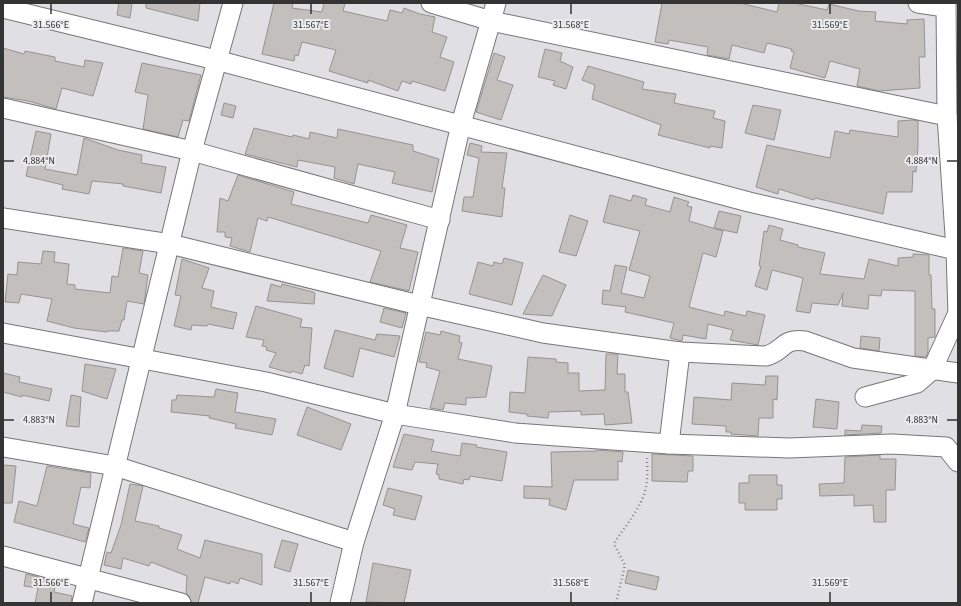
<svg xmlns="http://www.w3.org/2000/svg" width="961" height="606" font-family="'Source Sans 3',sans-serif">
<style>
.building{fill:#c2bfbd;stroke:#969391}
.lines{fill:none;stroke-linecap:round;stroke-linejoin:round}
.minor-casing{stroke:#77777a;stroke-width:21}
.path{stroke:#858487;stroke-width:2.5;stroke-dasharray:1 3;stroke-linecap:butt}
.minor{stroke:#fff;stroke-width:19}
.ticks{fill:none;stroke:#343435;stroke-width:1.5}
.ticks-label{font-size:10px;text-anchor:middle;fill:#343435;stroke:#ededf0;stroke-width:4;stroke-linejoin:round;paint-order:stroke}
</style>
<rect width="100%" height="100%" fill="#e0dfe3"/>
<g class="building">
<path d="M119 3H132L130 18 117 15Z"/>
<path d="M146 3H200L198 21 146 8Z"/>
<path d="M274 3H293L292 8 322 12 324 3H345L343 11 387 21 390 10 402 13 404 8 420 14 435 17 432 32 447 37 440 57 454 62 445 91 412 81 411 84 402 81 398 91 368 80V83L329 71 336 50 302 42 298 56 295 55 294 61 262 54Z"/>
<path d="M662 3H740L777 12 779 3H794L827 10 829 4 859 11 876 12 875 21 907 24V20L924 19 925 57H919L920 88 879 91 857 86 860 69 830 61 825 78 790 68 794 52 791 51 792 49 767 43 764 53 732 45 729 59 707 55 708 47 669 40 668 44 655 42Z"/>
<path d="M3 48 24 54 25 51 55 57V61L84 67 85 60 103 63 93 96 62 88 56 109 28 101 3 97Z"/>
<path d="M545 49 562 53 560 61 573 67 566 89 553 85 555 81 538 77Z"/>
<path d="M494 53 505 57 497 80 513 85 501 120 476 112Z"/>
<path d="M142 63 201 75 189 121 183 120 178 137 143 129 148 95 135 92Z"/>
<path d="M588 66 644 82 642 89 676 94 674 103 715 111 713 118 725 121 722 148 710 146V148L658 135 661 125 592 99 595 85 582 80Z"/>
<path d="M224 103 236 106 233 118 221 115Z"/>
<path d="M753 105 781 110 774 140 745 133Z"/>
<path d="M913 120 918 121V146L916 172 913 171 912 192H887L883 214 815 198 814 200 779 189 778 194 756 187 767 145 830 158 835 131 849 134 850 130 898 137V121Z"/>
<path d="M254 128 292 137 293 135 309 139 310 132 337 138 338 129 413 145V151L439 159 432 192 392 183 395 172 358 164 354 184 334 178 335 167 298 160 297 167 245 154Z"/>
<path d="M36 131 51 134 45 169 77 175 84 138 118 150 142 155 141 163 166 167 161 193 123 186V184L92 181 89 194 62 189 63 185 26 176Z"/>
<path d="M470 143 482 146 481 152 507 153 502 188H505L502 217 462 211 464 197H473L479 158 467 155Z"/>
<path d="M238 175 294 192 291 204 368 223 371 215 407 225 400 248 418 252 409 291 370 282 381 251 268 217 267 221 258 218 250 252 230 246 232 238 225 237V232H217L220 198 228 201Z"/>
<path d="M610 195 631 201 633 195 647 199 645 205 670 212 674 197 689 202 687 206 692 207 689 221 723 231 716 257 703 253 689 307 724 316 725 311 746 316 747 311 765 315 758 345 730 340 733 330 708 324 706 339 683 335 682 341 670 338 674 323 625 312 626 307 602 304 603 290 610 291 615 265 627 267 621 293 644 298 650 276 629 270 640 231 603 222Z"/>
<path d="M719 211 741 216 737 233 714 228Z"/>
<path d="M570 215 588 221 576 256 559 252Z"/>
<path d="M769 225 783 229 780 240 798 245V247L825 253 820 274 864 279 869 259 898 266V258L913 257V254L929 255V275H931L932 309H935V337L928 338V351L926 357 915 356V291L882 290 881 296 869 295 868 309 842 306 843 293 838 305 812 303 810 313 796 311 803 278 772 270 767 290 755 286 761 266H759L764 231 767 232Z"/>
<path d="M123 248 143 251 139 273 148 275 144 304 127 301 124 320H122L119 331H107V332L74 328 47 321 52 299 21 294 19 303 5 302 8 274 17 275 18 262 41 264 43 251 55 252 54 262 69 264 67 284 75 285V289L110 293 112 276 118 277Z"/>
<path d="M504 258 523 263 512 305 469 294 478 262 493 266 494 262 502 264Z"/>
<path d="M182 259 209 268 202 288 214 291 211 307 237 313 233 329 208 324 207 326 192 325 191 330 174 326 181 296 175 295Z"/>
<path d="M543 275 566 285 552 316 523 314Z"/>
<path d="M271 284 281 287 282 284 313 292 315 293 314 304 267 301Z"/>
<path d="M256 306 302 319 300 327 312 328 309 366 305 365 302 374 292 371 291 373 269 367 276 353 266 350 267 347 262 346 264 340 246 337Z"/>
<path d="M384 308 406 313 402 328 380 322Z"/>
<path d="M335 330 375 340 377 334 400 336 394 357 360 348 353 377 324 368Z"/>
<path d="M441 331 460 336 459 342 462 343 458 359 492 366 486 397 466 398V405L445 403 443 410 430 408 440 371 426 367 427 363 419 362 426 332 440 335Z"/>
<path d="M861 336 880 338 879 351 860 348Z"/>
<path d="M606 354H618L617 374H625V392H628L632 423 605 425 604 414 581 415V411L549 412 548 418 527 416V414L509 412 510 392 525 393 528 357 556 359V362L568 363V373H579V391L605 390Z"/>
<path d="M85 364 116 369 107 399 82 391Z"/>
<path d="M3 373 20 377 19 382 52 389 49 401 22 395V397L3 392Z"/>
<path d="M766 376H778L777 400 773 399V418H759L758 436 731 434V432H726V426L692 424 694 397 731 400 732 383 765 385Z"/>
<path d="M216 389 238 393 235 412 276 419 272 435 235 428 236 424 209 418 210 416 171 412 172 400H176L177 395 214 397Z"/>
<path d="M71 395 81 397 79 427 66 426Z"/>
<path d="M816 399 839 402 837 429 813 427Z"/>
<path d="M307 407 351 424 341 450 297 435Z"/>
<path d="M862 425 882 426 881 433 845 435V430L861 431Z"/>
<path d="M404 434 434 440 431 451 460 456 462 443 477 445 476 447 507 452 502 481 470 476 469 480 464 479 463 484 439 479V475L436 474 438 464 415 462 412 470 393 467Z"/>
<path d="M596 450 623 452 622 462 618 461V480H574L566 510 549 505 550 499 524 498V486L552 487 551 452 596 451Z"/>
<path d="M652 454 693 456V471H688L687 482 652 481Z"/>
<path d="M880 455V459H896L895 490H886V522H874L873 505 854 506V495L820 496 819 484 844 483 845 457Z"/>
<path d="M3 465 16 466 12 503H3Z"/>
<path d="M47 466 91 473 90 488 81 487 73 524 89 528 85 542 14 522 19 501 37 506Z"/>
<path d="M749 475H777V485H782V499H777V510H745V503H739V483H749Z"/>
<path d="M130 484 143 486 135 521 159 526V528L182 535 177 549 200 558 205 540 262 554V585L240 578 238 584 231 581 230 584 205 577 198 603H192L189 596 186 593 187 576 151 562 149 566 123 558 121 569 104 565 107 552 111 553 121 525Z"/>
<path d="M388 488 422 496 415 520 393 515 395 509 383 505Z"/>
<path d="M282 540 298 544 290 572 274 567Z"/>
<path d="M373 563 411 570 404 603 366 602Z"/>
<path d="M628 570 659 577 656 590 625 583Z"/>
<path d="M26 574 56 581 54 592 72 596 71 603H35L38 588 24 586Z"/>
</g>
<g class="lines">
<g class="minor-casing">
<g id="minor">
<path d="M431 3 491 21 947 116"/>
<path d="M918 3 945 7"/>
<path d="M946 3 947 116 956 250 958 316"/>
<path d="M3 8 216 60 749 202 956 250"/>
<path d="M3 108 192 151 440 220"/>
<path d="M3 218 170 244 419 305 543 333 680 352 766 356C785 351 781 338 805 341L853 358 958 373"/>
<path d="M3 333 266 382 395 414 515 433 669 444 789 448 892 444 946 447 958 462"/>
<path d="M865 397 917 383 932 370 957 315"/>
<path d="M669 444 680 352"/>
<path d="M3 447 115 466 354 542"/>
<path d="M3 556 181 603"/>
<path d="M82 603 192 151 233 3"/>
<path d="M340 603 354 542 395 414 461 124 496 3"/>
</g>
</g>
<path class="path" d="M616 603 625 565 615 546V542C626 525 642 507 646 487 648 478 647 467 647 458"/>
<use href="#minor" class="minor"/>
</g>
<path class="ticks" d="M51 4V14M311 4V14M571 4V14M830 4V14M4 161H14M947 161H957M4 420H14M947 420H957M51 592V602M311 592V602M571 592V602M830 592V602"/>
<g class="ticks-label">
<text x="51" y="28">31.566°E</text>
<text x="311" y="28">31.567°E</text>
<text x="571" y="28">31.568°E</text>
<text x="830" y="28">31.569°E</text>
<text x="39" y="164">4.884°N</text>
<text x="922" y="164">4.884°N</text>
<text x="39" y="423">4.883°N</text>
<text x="922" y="423">4.883°N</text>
<text x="51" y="586">31.566°E</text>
<text x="311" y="586">31.567°E</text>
<text x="571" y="586">31.568°E</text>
<text x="830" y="586">31.569°E</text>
</g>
<rect width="961" height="606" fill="none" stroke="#343435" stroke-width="8"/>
</svg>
